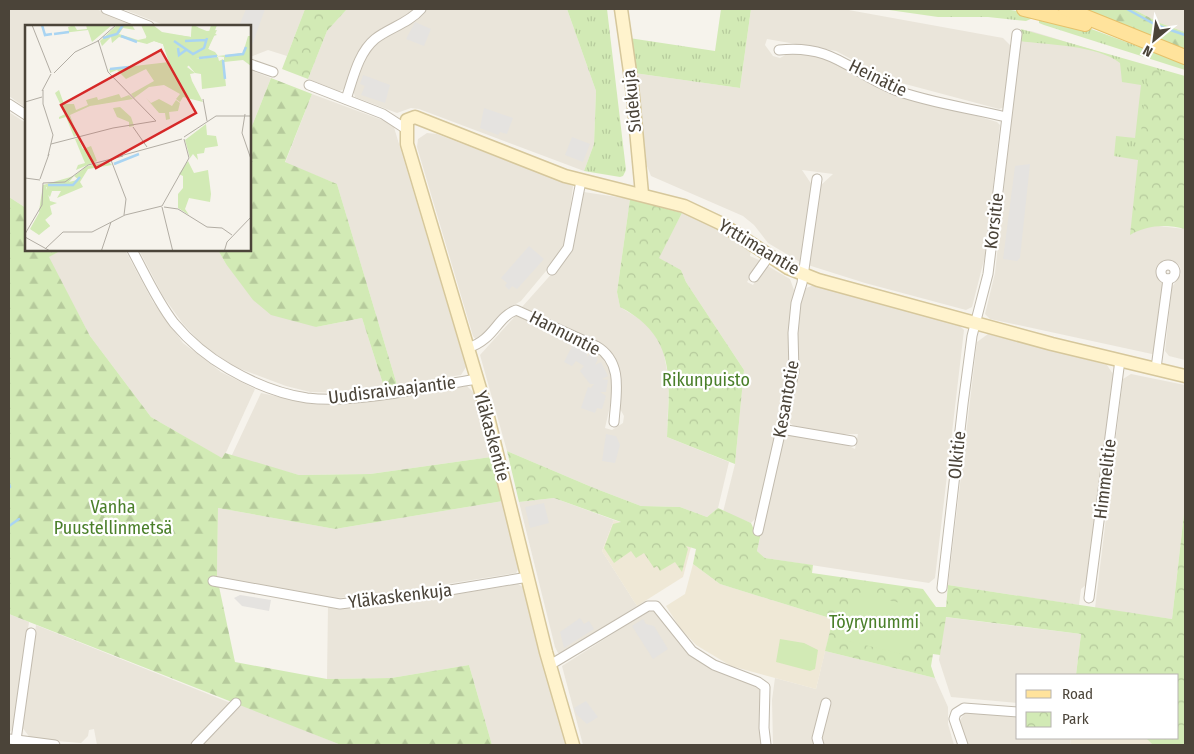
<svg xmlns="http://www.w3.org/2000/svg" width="1194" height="754" font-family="'Fira Sans Condensed',sans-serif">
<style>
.residential{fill:#eae5da}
.education{fill:#efe8d6}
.grass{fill:url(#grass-tufts)}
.forest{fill:url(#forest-firs)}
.park{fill:url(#park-crowns)}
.garden{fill:#d2eab5}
.parking{fill:#e5e3e0}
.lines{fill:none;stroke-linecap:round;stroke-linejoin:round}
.stream{stroke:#a9d4f2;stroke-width:2.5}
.street-casing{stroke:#c2bbae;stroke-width:11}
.secondary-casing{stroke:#d6c79b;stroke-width:15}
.primary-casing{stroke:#e6c16a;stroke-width:16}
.street{stroke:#fff;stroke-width:9}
.secondary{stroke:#fff3cd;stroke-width:12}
.primary{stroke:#ffe39c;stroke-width:14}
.labels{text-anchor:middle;stroke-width:4.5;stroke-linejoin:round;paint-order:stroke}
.street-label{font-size:18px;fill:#4b4439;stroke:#fff}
.park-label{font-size:18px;fill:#4a7f2a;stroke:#fff}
.inset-river{fill:none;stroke:#a9d4f2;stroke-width:2.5}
.inset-road{fill:none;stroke:#b2ada4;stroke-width:1}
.view{fill:#d62828;fill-opacity:0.15;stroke:#d62828;stroke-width:2.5}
.inset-edge{fill:none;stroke:#4b4439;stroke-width:2.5}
</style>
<defs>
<pattern id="grass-tufts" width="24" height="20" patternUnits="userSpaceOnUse" patternTransform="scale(1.25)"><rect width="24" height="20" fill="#d2eab5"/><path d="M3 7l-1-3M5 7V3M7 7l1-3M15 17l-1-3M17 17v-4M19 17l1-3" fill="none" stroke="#b6ca9c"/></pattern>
<pattern id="forest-firs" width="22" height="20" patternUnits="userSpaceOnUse" patternTransform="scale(1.25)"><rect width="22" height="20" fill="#d2eab5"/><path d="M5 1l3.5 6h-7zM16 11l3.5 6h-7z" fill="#b6ca9c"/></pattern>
<pattern id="park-crowns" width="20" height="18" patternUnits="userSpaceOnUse" patternTransform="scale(1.25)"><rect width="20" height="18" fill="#d2eab5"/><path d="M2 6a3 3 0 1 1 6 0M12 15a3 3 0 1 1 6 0" fill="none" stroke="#b6ca9c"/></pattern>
</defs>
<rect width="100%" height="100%" fill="#f6f3ec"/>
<g class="residential">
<path d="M9 9H96L138 26H26V108L9 96Z"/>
<path d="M123 9H305L287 56 268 50 250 57V26H166Z"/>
<path d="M347 9H416L364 44 345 89 339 91 308 79 327 31Z"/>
<path d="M426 9H567L596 91 594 144 584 171 419 109 411 108 397 113 355 97 353 90 365 59 373 46 417 19Z"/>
<path d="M751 9H843L1003 38 1012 47 1005 107 999 109 890 80 836 51 767 39 765 45 773 56 780 58 791 52 834 58 887 93 971 114 997 122 1000 125 985 256 972 307 966 310 865 283 808 265 820 186 833 174 802 170 812 185 800 262 768 243 754 225 743 216 651 176 643 156 634 73 740 88Z"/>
<path d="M1133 9H1185V32L1160 23Z"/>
<path d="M1031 31 1148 67 1159 226 1185 229V360L1169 356 1165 351 1172 287 1181 274 1180 266 1174 261 1164 263 1159 271 1165 283 1155 353 1152 354 990 319 985 314 995 273 1020 37 1025 32Z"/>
<path d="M250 70 271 78 250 131Z"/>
<path d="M312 94 393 124 466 367 461 375 397 385 337 184 285 163Z"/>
<path d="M9 112 26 123V208L9 197Z"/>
<path d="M427 133 437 134 573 186 566 242 561 253 521 301 512 306 482 339 477 341 473 336 417 147 418 139Z"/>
<path d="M584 192 630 199 617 292 620 307 646 323 662 345 669 380 667 437 729 462 718 508 707 517 680 507 641 506 594 488 507 451 480 355 517 314 599 352 608 364 613 378 612 397 605 428 612 430 623 423 624 416 619 407V370L616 362 608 349 595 340 522 307 572 251 581 195Z"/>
<path d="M682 213 714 227 751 251 750 256 759 260V265L747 282 753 285 766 265 790 279 794 290 789 333 792 361 789 368 790 377 759 515 751 523 723 512 735 464 744 370 686 282 681 270 658 258Z"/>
<path d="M62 250H125L153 302 183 343 221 372 255 389 223 459 151 417 90 336 48 257Z"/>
<path d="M139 250H218L226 264 316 327 362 318 384 387 348 393 310 392 286 386 235 367 205 347 183 324 163 296Z"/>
<path d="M814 285 960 326 964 330 935 578 929 583 765 558 757 551 784 435 788 432 838 441 855 449 858 434H839L794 426 790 423 789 408 799 363 796 347 799 303 806 288Z"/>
<path d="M988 334 1107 365 1113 374 1087 584 1081 589 1079 605 948 585 977 342Z"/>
<path d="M1131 374 1185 385V505L1172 619 1095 608 1123 379Z"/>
<path d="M467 386 474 393 491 457 370 474 299 475 231 457 261 393 312 404 335 405Z"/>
<path d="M554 498 614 520 602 551 637 606 562 653H558L555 647 519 502Z"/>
<path d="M503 501 519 568 516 573 371 596 336 598 217 577 218 508 335 529Z"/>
<path d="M518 584 523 587 566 745H492L469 665 391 678 327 679 328 605 352 609 379 607Z"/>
<path d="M652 609 659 613 677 640 692 655 762 688 763 745H583L562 666Z"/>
<path d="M9 614 29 622 15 726 9 733Z"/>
<path d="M945 617 1081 634 1076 675H1018V703L951 697 939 660Z"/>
<path d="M36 625 233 704 193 745H97L94 729 89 730 88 736 81 743 31 739 22 727Z"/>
<path d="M825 651 935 678 948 707V724L954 745H773L772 700 775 678 816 689Z"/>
<path d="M240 704 341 745H200Z"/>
<path d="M966 712 1018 717V738H1071L1070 745H968L959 721Z"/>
</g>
<g class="education">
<path d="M614 520 691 547 683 577 637 606 602 551Z"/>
<path d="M693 564 720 584 833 619 816 689 731 666 696 645 680 628 666 606 685 594Z"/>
<path d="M1071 738H1146L1153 745H1070Z"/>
</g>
<g class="grass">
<path d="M567 9H607L626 170 623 176 620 177 584 171 594 144 596 91Z"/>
<path d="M721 9H751L740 88 634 73 629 38 715 51Z"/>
<path d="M882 9H1005L1023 12 1033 18 1026 21 988 17H938Z"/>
<path d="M1039 19 1086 27 1185 64V70L1044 25 1039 23Z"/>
<path d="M1021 29 1185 76V198L1148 126 1138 160 1114 156 1116 136 1135 138 1141 85 1122 82 1120 63C1097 45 1048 45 1019 41Z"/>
</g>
<g class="forest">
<path d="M1085 9H1133L1160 23 1185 32V51Z"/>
<path d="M271 78 312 94 285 162 337 184 397 385 384 387 362 318 316 327 271 315 253 300 226 264 218 250H250V131Z"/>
<path d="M9 197 26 208V250H62L49 257 90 336 151 417 222 458 225 453 299 475 370 474 491 457 503 501 335 529 218 508 217 577 235 662 327 679 391 678 469 665 492 745H341L9 614Z"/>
</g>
<g class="park">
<path d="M305 9H347L327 31 308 79 282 69Z"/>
<path d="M1148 67 1185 79V229C1166 224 1147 225 1130 235Z"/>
<path d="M630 199 682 213 659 258 681 270 686 282 744 370 735 464 667 437C669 381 678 337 620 307L617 292Z"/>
<path d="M507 451 594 488 641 506 680 507 707 517 718 508 751 523 755 532 761 533 757 551 765 558 813 565 812 573 923 589 936 607H946L948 585 1172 619 1185 505V745H1153L1146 738H1178V675H1076L1081 634 946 617 940 655 933 654 931 666 935 678 825 651 833 619 720 584 693 564 696 549 686 546 688 549 682 572 675 562 660 571 657 566 654 568 644 553 636 558 631 551 614 563 604 548 613 524 621 522 554 498 519 502Z"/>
</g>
<g class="garden">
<path d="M851 593 921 607 910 656 840 639Z"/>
<path d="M780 639 804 643 818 650 815 669 810 671 776 662Z"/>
</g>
<g class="parking">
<path d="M246 9H265L250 51V26H239Z"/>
<path d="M415 22 431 29 424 46 406 39Z"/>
<path d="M363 75 390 85 385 103 361 95 365 86 360 84Z"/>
<path d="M484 108 513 118 507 134 500 132 498 135 480 128Z"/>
<path d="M572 137 590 144 583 162 565 155Z"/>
<path d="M1030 164 1020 258 1017 261 1003 259 1015 166Z"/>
<path d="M529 246 544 259 517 289 512 286 509 290 505 286 507 283 501 278Z"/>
<path d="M573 344 587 351V357L591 353 598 359 595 365 601 362 608 376 602 379 608 380 606 392H600L606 396 602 409 597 408 595 413 581 408 588 387 591 388 594 384H590L580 371 584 366 576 361 572 366 564 362Z"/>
<path d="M606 434 616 436 620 445 615 463 602 461Z"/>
<path d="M544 503 549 523 530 528 525 507Z"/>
<path d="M240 595 271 600 269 611 242 606 234 598Z"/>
<path d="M580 618 584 624 589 621 594 629 564 648 560 632Z"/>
<path d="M643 619 646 624 654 626 668 649 653 659 632 626Z"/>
<path d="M586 701 598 717 587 724 577 715 574 708Z"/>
</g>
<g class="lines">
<g class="stream">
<path d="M1127 9 1156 25 1185 35"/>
<path d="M9 484 10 487"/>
<path d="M9 526 19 519"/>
</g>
<g class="street-casing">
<g id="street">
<path d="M106 9 149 26"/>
<path d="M779 50C834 44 851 73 895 90 930 103 970 108 1006 117"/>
<path d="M250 64 273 72"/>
<path d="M309 85 383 114 406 129"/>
<path d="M346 99C353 79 358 53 375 39 389 28 409 23 421 9"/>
<path d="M9 104 26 115"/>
<path d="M132 250C145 274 157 301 174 323 189 341 208 357 229 369 253 383 280 394 307 398 356 404 427 387 477 379"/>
<circle cx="1168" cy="272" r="7"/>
<path d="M552 270 568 248 581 181"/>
<path d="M754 277 769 256"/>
<path d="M468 348C495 339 496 318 516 310L596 346C624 362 616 394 614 422"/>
<path d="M1156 368 1168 279"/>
<path d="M781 429 852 441"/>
<path d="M758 531 794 372 793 333 796 303 802 283 817 179"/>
<path d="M213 581 340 604 438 592 528 577"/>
<path d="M942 588 963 404 972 336 988 274 1017 34"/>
<path d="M1089 598 1120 360"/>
<path d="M550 665 648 606H656L692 651 714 665 758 682 765 687 764 728 766 745"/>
<path d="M9 739 55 745"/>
<path d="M16 740 31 633"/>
<path d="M196 745 236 703"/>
<path d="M819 745 817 738 826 703"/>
<path d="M963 745 954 719 956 713 964 708 1018 712"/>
</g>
</g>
<g class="secondary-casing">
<g id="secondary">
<path d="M621 9 632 86 642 194"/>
<path d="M573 745 546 652 486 409 407 144V120L415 117 565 176 684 206 720 223 788 268 818 280 1052 344 1185 376"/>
</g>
</g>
<g class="primary-casing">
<g id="primary">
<path d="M1024 9 1085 24"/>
<path d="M1066 9 1185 57"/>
</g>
</g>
<use href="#street" class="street"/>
<use href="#secondary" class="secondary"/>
<use href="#primary" class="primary"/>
</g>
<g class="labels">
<g class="street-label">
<text transform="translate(878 78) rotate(26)" y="6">Heinätie</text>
<text transform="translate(632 101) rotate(-96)" y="6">Sidekuja</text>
<text transform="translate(994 221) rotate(-83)" y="6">Korsitie</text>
<text transform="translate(759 247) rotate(31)" y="6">Yrttimaantie</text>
<text transform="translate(565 333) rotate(27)" y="6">Hannuntie</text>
<text transform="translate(392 390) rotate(-7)" y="6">Uudisraivaajantie</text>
<text transform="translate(786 399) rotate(-80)" y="6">Kesantotie</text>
<text transform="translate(492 436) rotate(75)" y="6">Yläkaskentie</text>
<text transform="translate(957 455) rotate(-84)" y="6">Olkitie</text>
<text transform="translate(1105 479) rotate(-83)" y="6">Himmelitie</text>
<text transform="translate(400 596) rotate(-7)" y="6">Yläkaskenkuja</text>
</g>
<g class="park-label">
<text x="706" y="386">Rikunpuisto</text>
<text x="113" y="513">Vanha<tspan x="113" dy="21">Puustellinmetsä</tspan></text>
<text x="874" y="628">Töyrynummi</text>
</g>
</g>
<g transform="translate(25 25)">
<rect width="226" height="226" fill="#f6f3ec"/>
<path d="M49 151 44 157 52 155 48 161 21 162 25 176 32 178 22 182 20 195 25 201 21 204 14 186 18 160Z" fill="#d2eab5"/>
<path d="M167 0 173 2 174 7 192 5 183 24 190 27V32L172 33 162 42 170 48 165 49 167 56 178 77 158 72 155 77 151 74 155 69 139 60 124 62 109 73 106 69 129 56 121 44 101 54 92 45 85 48 84 44 144 37 138 19 129 16 122 18 121 12 136 8 166 12ZM121 73 126 78 134 74 147 81 151 75 155 78 153 86 144 87 145 94 141 95 140 88H134ZM84 137 87 140 63 144 55 157 58 162 32 173 36 166H27L25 172 21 168 22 161H48L53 154 49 151 62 141Z" fill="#d2eab5"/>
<path d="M49 0 52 5 62 4 61 0H87L67 17 63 5 29 9 44 6 43 2ZM92 0H107L110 5 98 3 94 9 113 15 122 13 116 0H128L137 7 166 12 167 0 184 7 186 0H192L189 8 192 10 188 11 183 24 187 27 181 29 179 33 144 37 138 19 129 16 122 19 94 12 87 18 86 12 77 21 75 16ZM223 11H226V41L218 35 199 37V32L190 31V27L193 31 218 28ZM34 65 39 79H49L51 85 63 80 61 75 72 72 73 75 94 69 96 73 104 70 108 74 65 81 45 90 52 110 49 112 41 92 34 94V92L40 89 30 68ZM95 82 106 92 109 101 104 102V97L92 92 88 83ZM181 99 182 110 191 111 193 121 180 123 179 128 172 129 173 135 168 129 165 133 160 115ZM53 113 58 124 66 121 72 136 51 145 53 140 60 138 50 114ZM163 136 169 148 183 145 186 169 185 177 164 173 160 184 164 190 153 183V169L158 163V151L154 149ZM19 179 25 181 27 189 20 195 25 201 14 210 5 204Z" fill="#d2eab5"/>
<path d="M193 32 194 36 198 34 201 61 177 64 176 49 170 48 159 35Z" fill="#d2eab5"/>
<path class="inset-river" d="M17 0 20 10 27 9M29 9 44 7M96 11 112 17M78 13 92 9 98 0M149 16 168 29 179 23 182 13M160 16 181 15M153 23 154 30 161 25M200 31 218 29 221 22M174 33 192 31M198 35 200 54M85 44 104 42M89 139 114 129M23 160H48L55 152"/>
<path class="inset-road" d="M7 0 26 48M73 15 83 47 131 96M29 48 50 27 73 16 91 0M18 65V79L28 110 23 131M17 66 26 49M178 74 182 96M0 77 17 72M220 89 217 108 227 137M108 102 122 122M159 112 191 91H227M26 119 88 103 131 96M95 131 157 114M86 135 101 174 99 190M0 153 15 155M15 154 24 129M18 158 40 157 63 140 98 131M137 181 164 133 159 114M137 182 148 227M139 182 153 184 182 202 197 203 207 210M0 209 17 180 18 158M0 212 27 227M20 224 38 207H67L100 190 137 181M76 227 86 197M199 227 202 217 227 191"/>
<path class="view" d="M136 25 171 88 71 143 36 80Z"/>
<rect width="226" height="226" class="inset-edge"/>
</g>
<rect width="1194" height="754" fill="none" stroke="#4b4439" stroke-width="20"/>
<rect x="1016" y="674" width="162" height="65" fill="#ffffff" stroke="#b7b4b0"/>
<rect x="1026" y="690" width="25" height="8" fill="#ffe39c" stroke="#b7b4b0"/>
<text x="1062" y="699" font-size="15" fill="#4b4439">Road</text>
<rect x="1026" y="712" width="25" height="15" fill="url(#park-crowns)" stroke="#b7b4b0"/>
<text x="1062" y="724" font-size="15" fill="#4b4439">Park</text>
<g transform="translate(1154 40) rotate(209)" stroke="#ffffff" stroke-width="4" paint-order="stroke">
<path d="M0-4L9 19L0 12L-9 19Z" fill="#4b4439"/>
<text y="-8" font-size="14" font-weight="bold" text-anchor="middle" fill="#4b4439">N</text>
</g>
</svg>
